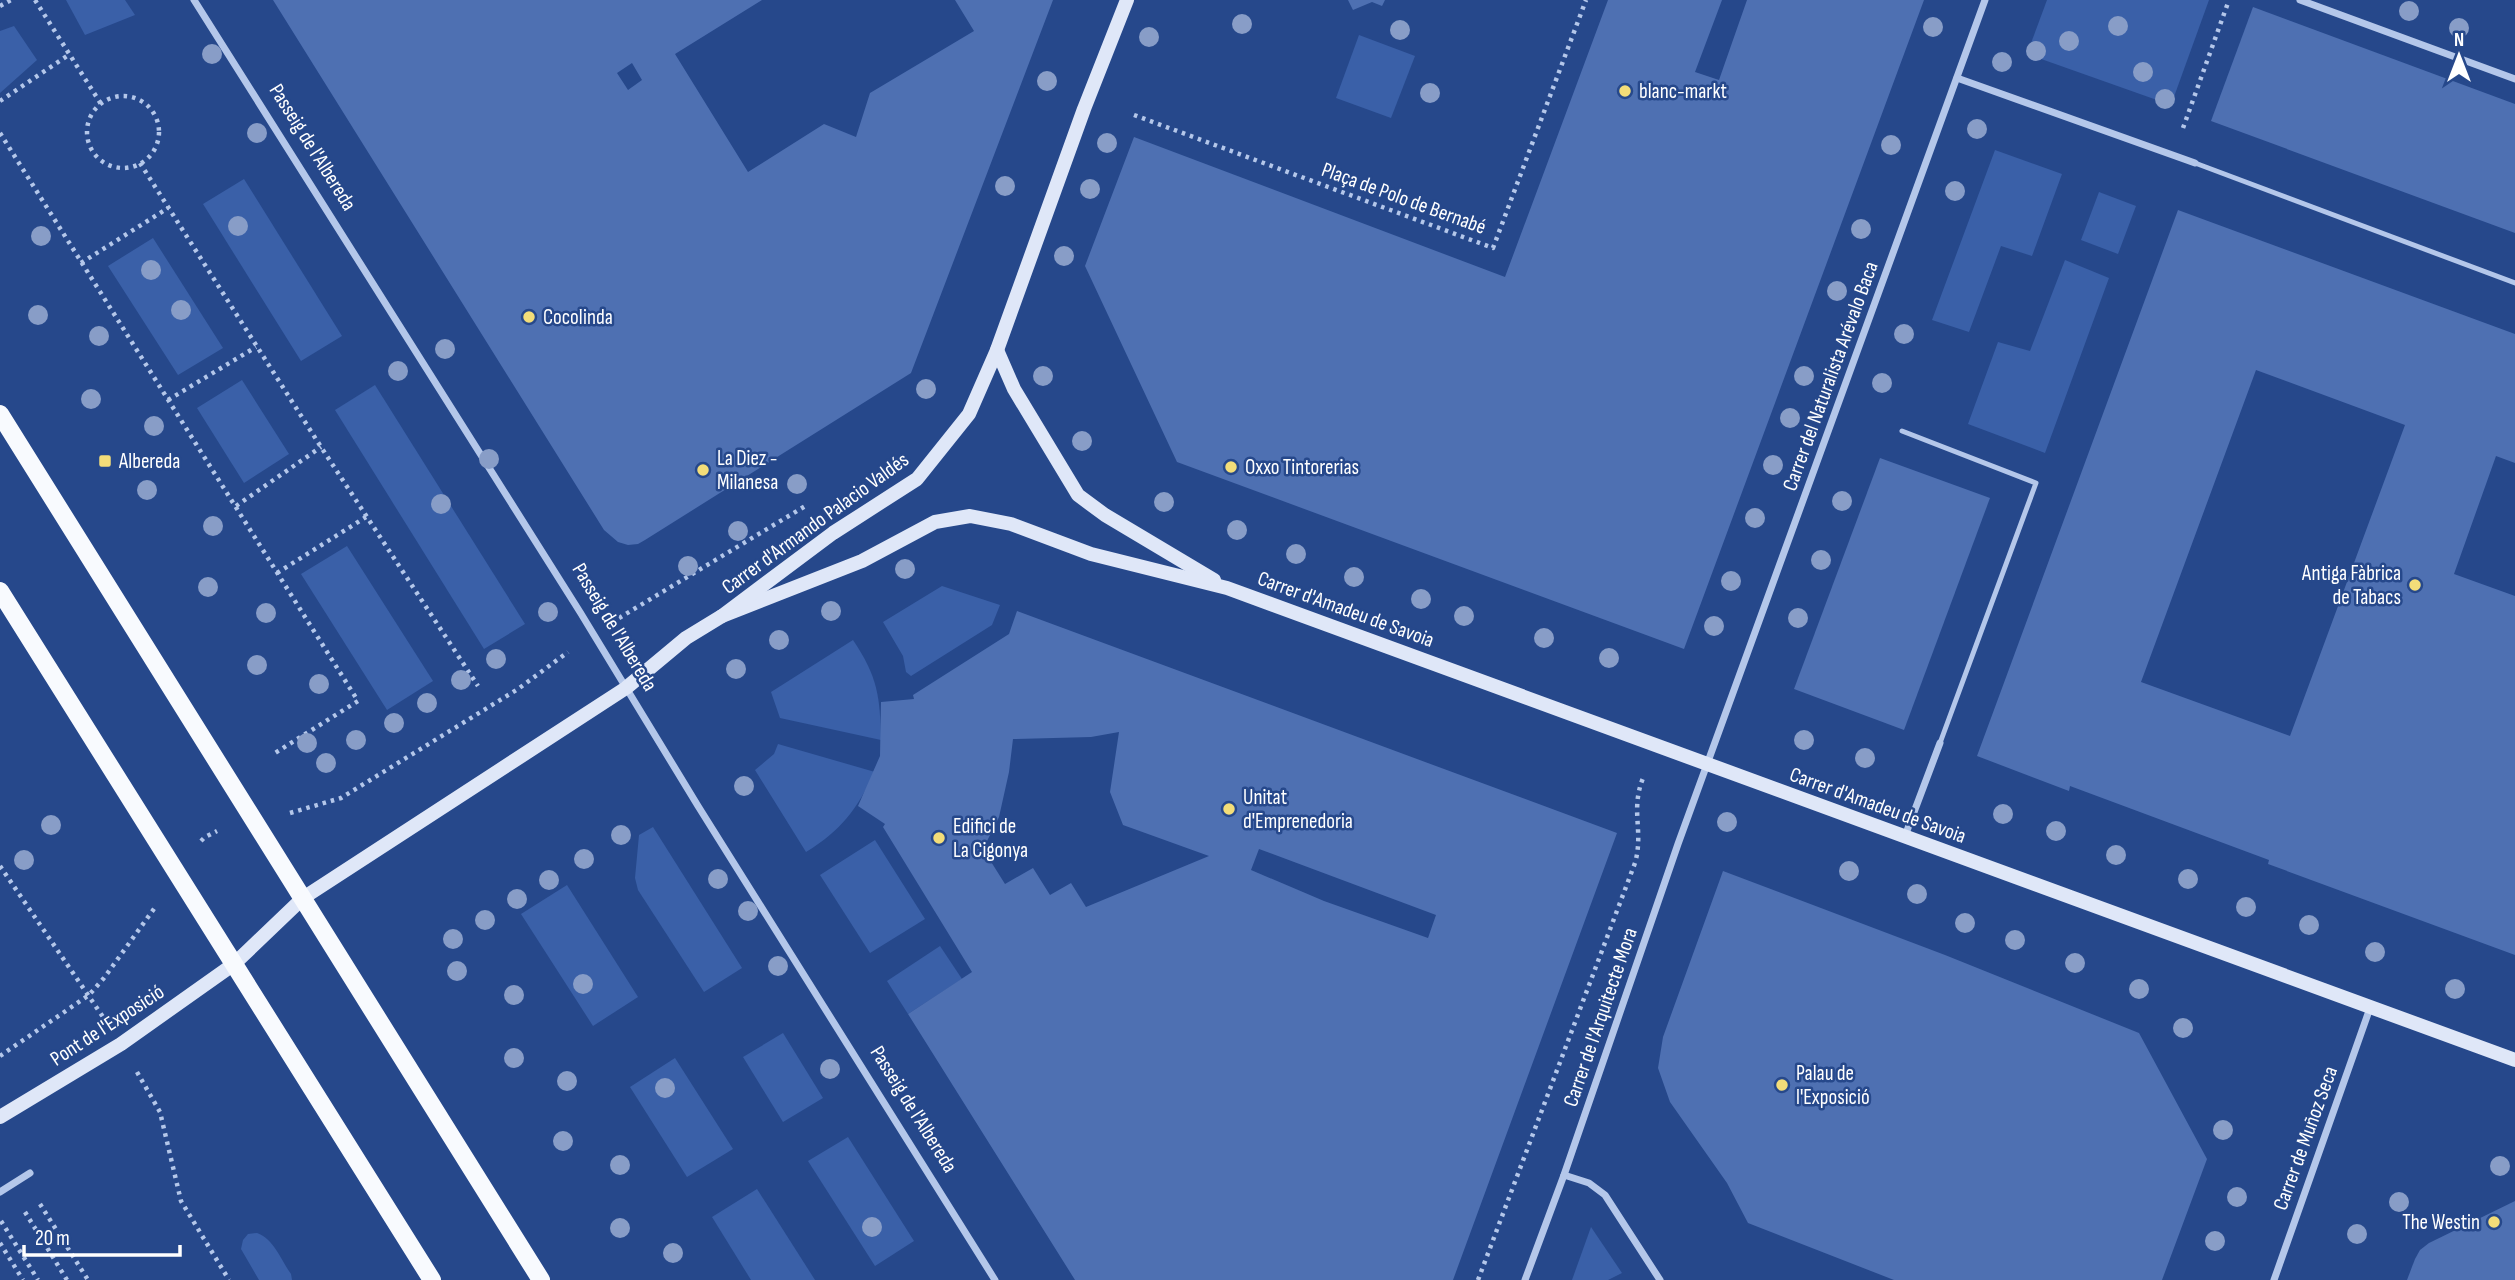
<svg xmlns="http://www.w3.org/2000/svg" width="2515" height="1280" font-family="'Sofia Sans Condensed',sans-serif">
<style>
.green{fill:#3a60a8}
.building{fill:#4e70b2;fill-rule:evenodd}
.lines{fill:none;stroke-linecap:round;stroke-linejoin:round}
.path{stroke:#b4c7ea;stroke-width:4.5;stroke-dasharray:3.5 5;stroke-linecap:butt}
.lane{stroke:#b4c7ea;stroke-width:5}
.street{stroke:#b4c7ea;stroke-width:7}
.secondary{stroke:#dfe7f8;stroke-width:14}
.primary{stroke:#f8fafe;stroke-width:18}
.tree{fill:#889dc7}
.poi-dot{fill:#f3dd79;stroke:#26488b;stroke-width:2.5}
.labels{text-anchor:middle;stroke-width:5;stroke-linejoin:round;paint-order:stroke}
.poi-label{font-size:21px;fill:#fff;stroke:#26488b;text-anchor:start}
.street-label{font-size:21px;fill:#fff;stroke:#26488b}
</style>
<rect width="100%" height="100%" fill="#26488b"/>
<g class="green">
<path d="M66 0H125L135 15 85 35Z"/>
<path d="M2047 0H2209L2171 105 2027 54Z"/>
<path d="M14 26 37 60 0 93V31Z"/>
<path d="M1359 35 1415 56 1391 118 1336 98Z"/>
<path d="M1995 150 2062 174 2032 256 2001 246 1969 332 1932 320Z"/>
<path d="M244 179 342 336 301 361 203 204Z"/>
<path d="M2099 192 2136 206 2118 254 2081 240Z"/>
<path d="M153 238 223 348 178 375 108 266Z"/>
<path d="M2065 260 2109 278 2045 453 1968 424 1998 342 2030 351Z"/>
<path d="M242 380 289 454 244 483 197 408Z"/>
<path d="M375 385 525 624 484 649 335 410Z"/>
<path d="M347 546 433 681 387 710 301 574Z"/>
<path d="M942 586 1000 605 992 625 911 676 906 672 903 656 883 622Z"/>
<path d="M853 640C878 677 880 697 881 740L780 718 771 692Z"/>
<path d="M778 744 875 772C856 810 842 830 806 852L755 770 774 754Z"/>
<path d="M653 827 742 968 704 992 638 890 635 878 639 835Z"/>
<path d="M875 840 925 919 870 953 820 875Z"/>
<path d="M567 885 638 997 593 1026 521 914Z"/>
<path d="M940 946 962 979 908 1014 887 981Z"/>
<path d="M783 1033 823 1098 783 1122 743 1057Z"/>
<path d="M675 1058 733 1149 687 1177 630 1087Z"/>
<path d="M848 1137 914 1241 875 1266 808 1161Z"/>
<path d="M757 1189 815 1280H751L712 1217Z"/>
<path d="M1591 1227 1622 1273 1608 1280H1572Z"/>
<path d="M257 1233C274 1239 281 1260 291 1274L292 1280H259L241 1249 243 1240 248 1234Z"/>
</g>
<g class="building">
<path d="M273 0H762L675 54 748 172 824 124 856 137 870 93 974 31 955 0H1053L911 373 645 540 638 544 628 545 618 542 604 530ZM632 63 642 80 628 90 617 73Z"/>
<path d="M1348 0H1385L1382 6 1372 2 1353 10Z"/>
<path d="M1608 0H1722L1695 72 1719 80 1747 0H1924L1684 649 1177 462 1085 266 1134 137 1505 277Z"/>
<path d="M2253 7 2515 104V233L2211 121Z"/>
<path d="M2178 210 2515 334V463L2496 456 2454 574 2515 596V955L2268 864 2269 860 2070 786 2069 791 1977 756ZM2256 370 2405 425 2290 736 2141 682Z"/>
<path d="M1880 458 1990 498 1904 730 1794 689Z"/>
<path d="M1017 611 1617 833 1453 1280H1075L908 1014 972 972 883 827 885 824 858 806 880 756 881 702 914 699 913 695 1009 634ZM1119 732 1110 792 1123 825 1209 856 1086 907 1071 883 1050 895 1033 868 1005 884 983 849 999 817 1009 772 1013 739 1091 737ZM1259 849 1436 915 1428 938 1324 901 1251 870Z"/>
<path d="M1723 871 1945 955 2139 1033 2207 1159 2162 1280H1894L1748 1223 1727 1183 1670 1102 1658 1068 1663 1037Z"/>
<path d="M2515 1201V1280H2407L2415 1259 2420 1250 2429 1243Z"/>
</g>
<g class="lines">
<g class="path">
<path d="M35 0 101 104"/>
<path d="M0 6 11 0"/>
<circle cx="123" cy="132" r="36"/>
<path d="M0 101 70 54"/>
<path d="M1134 115 1493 248 1586 0"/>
<path d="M2183 128 2229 0"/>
<path d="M0 133 358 701 275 753"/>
<path d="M140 163 321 447 478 686"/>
<path d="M81 263 168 208"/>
<path d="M168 400 256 347"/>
<path d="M236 506 321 447"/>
<path d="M277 573 366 517"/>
<path d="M619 618 807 505"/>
<path d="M290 813 341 798 518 689 568 652"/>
<path d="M201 841 205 837 217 831"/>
<path d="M0 866 103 1017"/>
<path d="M0 1056 89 995 104 978 156 906"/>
<path d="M137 1072 160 1112 181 1201 229 1280"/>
<path d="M40 1204 88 1280"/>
<path d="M25 1212 67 1280"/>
<path d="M1 1221 38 1280"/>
<path d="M0 1243 23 1280"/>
<path d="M1478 1280 1635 863C1644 831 1630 811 1643 778"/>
</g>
<g class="lane">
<path d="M2195 163 2515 283"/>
<path d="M1902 431 2036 483 1940 743"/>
</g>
<g class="street">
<path d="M194 0 580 612 698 806 995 1280"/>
<path d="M2300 0 2515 79"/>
<path d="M1957 78 2195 163"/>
<path d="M1905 836 1940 743"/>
<path d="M1564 1175 1589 1183 1605 1195 1660 1280"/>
<path d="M0 1192 30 1173"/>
<path d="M1525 1280 1564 1175 1678 844 1985 0"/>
<path d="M2274 1280 2370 1008"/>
</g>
<g class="secondary">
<path d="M997 350 1014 389 1078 495 1105 515 1214 580"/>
<path d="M722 616 862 561 935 522 970 516 1011 524 1091 554 1227 588 2515 1060"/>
<path d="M0 1117 121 1044 234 964 303 898 626 688 686 638 722 616 833 533 917 479 969 414 997 350 1084 109 1127 0"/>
</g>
<g class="primary">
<path d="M0 414 541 1280"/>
<path d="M0 591 432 1280"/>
</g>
</g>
<g class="tree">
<circle cx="2409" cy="11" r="10"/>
<circle cx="1242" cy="24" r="10"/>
<circle cx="2118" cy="26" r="10"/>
<circle cx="1933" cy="27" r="10"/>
<circle cx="2459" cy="28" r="10"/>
<circle cx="1400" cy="30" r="10"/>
<circle cx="1149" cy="37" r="10"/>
<circle cx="2069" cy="41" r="10"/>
<circle cx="2036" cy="51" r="10"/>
<circle cx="212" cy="54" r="10"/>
<circle cx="2002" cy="62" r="10"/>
<circle cx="2143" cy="72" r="10"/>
<circle cx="1047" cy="81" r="10"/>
<circle cx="1430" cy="93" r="10"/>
<circle cx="2165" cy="99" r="10"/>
<circle cx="1977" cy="129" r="10"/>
<circle cx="257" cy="133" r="10"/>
<circle cx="1107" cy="143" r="10"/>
<circle cx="1891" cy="145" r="10"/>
<circle cx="1005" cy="186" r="10"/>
<circle cx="1090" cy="189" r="10"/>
<circle cx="1955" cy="191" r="10"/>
<circle cx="238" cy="226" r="10"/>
<circle cx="1861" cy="229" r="10"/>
<circle cx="41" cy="236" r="10"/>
<circle cx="1064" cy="256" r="10"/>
<circle cx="151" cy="270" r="10"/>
<circle cx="1837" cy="291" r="10"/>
<circle cx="181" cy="310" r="10"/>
<circle cx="38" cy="315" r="10"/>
<circle cx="1904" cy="334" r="10"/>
<circle cx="99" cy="336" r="10"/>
<circle cx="445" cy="349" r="10"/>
<circle cx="398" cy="371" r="10"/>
<circle cx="1043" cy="376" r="10"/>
<circle cx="1804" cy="376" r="10"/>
<circle cx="1882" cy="383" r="10"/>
<circle cx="926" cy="389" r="10"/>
<circle cx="91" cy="399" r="10"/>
<circle cx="1790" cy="418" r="10"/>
<circle cx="154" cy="426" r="10"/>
<circle cx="1082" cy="441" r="10"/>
<circle cx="489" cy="459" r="10"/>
<circle cx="1773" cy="465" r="10"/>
<circle cx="797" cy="484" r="10"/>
<circle cx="147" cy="490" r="10"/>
<circle cx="1842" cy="501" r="10"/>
<circle cx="1164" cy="502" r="10"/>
<circle cx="441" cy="504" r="10"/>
<circle cx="1755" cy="518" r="10"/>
<circle cx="213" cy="526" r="10"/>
<circle cx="1237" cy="530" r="10"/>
<circle cx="738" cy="531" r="10"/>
<circle cx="1296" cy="554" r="10"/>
<circle cx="1821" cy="560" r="10"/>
<circle cx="688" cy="566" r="10"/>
<circle cx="905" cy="569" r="10"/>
<circle cx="1354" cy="577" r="10"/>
<circle cx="1731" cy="581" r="10"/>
<circle cx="208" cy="587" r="10"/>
<circle cx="1421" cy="599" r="10"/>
<circle cx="831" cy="611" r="10"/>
<circle cx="548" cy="612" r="10"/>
<circle cx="266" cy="613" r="10"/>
<circle cx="1464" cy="616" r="10"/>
<circle cx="1798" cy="618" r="10"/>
<circle cx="1714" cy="626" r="10"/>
<circle cx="1544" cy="638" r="10"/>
<circle cx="779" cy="640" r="10"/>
<circle cx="1609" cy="658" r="10"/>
<circle cx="496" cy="659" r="10"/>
<circle cx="257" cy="665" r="10"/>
<circle cx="736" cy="669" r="10"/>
<circle cx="461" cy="680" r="10"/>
<circle cx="319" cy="684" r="10"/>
<circle cx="427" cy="703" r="10"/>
<circle cx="394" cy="723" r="10"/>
<circle cx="356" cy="740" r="10"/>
<circle cx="1804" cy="740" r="10"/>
<circle cx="307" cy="743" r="10"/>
<circle cx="1865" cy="758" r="10"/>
<circle cx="326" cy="763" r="10"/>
<circle cx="744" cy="786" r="10"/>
<circle cx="2003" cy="814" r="10"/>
<circle cx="1727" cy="822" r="10"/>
<circle cx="51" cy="825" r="10"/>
<circle cx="2056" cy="831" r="10"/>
<circle cx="621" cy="835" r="10"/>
<circle cx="2116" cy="855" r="10"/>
<circle cx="584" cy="859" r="10"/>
<circle cx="24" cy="860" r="10"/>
<circle cx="1849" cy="871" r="10"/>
<circle cx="718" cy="879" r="10"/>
<circle cx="2188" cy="879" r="10"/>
<circle cx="549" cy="880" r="10"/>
<circle cx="1917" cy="894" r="10"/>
<circle cx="517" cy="899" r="10"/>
<circle cx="2246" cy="907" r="10"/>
<circle cx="748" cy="911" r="10"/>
<circle cx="485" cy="920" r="10"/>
<circle cx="1965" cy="923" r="10"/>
<circle cx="2309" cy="925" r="10"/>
<circle cx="453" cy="939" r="10"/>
<circle cx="2015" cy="940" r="10"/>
<circle cx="2375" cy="952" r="10"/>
<circle cx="2075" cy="963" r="10"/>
<circle cx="778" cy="966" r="10"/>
<circle cx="457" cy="971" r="10"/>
<circle cx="583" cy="984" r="10"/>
<circle cx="2139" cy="989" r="10"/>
<circle cx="2455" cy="989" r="10"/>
<circle cx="514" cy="995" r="10"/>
<circle cx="2183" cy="1028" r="10"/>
<circle cx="514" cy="1058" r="10"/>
<circle cx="830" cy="1069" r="10"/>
<circle cx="567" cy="1081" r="10"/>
<circle cx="665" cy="1088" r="10"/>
<circle cx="2223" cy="1130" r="10"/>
<circle cx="563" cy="1141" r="10"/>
<circle cx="620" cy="1165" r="10"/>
<circle cx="2500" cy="1166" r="10"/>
<circle cx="2237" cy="1197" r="10"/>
<circle cx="2399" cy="1202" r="10"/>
<circle cx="872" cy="1227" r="10"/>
<circle cx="620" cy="1228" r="10"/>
<circle cx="2357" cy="1234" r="10"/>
<circle cx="2215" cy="1241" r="10"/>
<circle cx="673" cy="1253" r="10"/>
</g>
<g class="poi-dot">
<circle cx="1625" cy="91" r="7"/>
<circle cx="529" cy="317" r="7"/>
<rect x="98" y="454" width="14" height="14" rx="3.5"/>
<circle cx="1231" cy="467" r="7"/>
<circle cx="703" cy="470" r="7"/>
<circle cx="2415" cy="585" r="7"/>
<circle cx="1229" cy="809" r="7"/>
<circle cx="939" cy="838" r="7"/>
<circle cx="1782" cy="1085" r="7"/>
<circle cx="2494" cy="1222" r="7"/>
</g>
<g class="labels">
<g class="poi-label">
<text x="1639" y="98">blanc-markt</text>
<text x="543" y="324">Cocolinda</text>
<text x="717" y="465">La Diez -<tspan x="717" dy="24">Milanesa</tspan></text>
<text x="119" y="468">Albereda</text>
<text x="1245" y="474">Oxxo Tintorerias</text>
<text x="2401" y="580" text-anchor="end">Antiga Fàbrica<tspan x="2401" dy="24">de Tabacs</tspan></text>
<text x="1243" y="804">Unitat<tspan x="1243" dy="24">d'Emprenedoria</tspan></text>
<text x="953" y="833">Edifici de<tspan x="953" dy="24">La Cigonya</tspan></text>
<text x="1796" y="1080">Palau de<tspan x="1796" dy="24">l'Exposició</tspan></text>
<text x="2480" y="1229" text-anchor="end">The Westin</text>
</g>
<g class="street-label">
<text transform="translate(313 147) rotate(58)" y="7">Passeig de l'Albereda</text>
<text transform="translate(1404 198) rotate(20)" y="7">Plaça de Polo de Bernabé</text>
<text transform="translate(1830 376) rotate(-70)" y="7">Carrer del Naturalista Arévalo Baca</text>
<text transform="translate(815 523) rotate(-36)" y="7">Carrer d'Armando Palacio Valdés</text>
<text transform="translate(1346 609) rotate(20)" y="7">Carrer d'Amadeu de Savoia</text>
<text transform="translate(615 627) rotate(59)" y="7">Passeig de l'Albereda</text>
<text transform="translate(1878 805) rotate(20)" y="7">Carrer d'Amadeu de Savoia</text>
<text transform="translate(1600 1017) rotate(-71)" y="7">Carrer de l'Arquitecte Mora</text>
<text transform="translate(107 1025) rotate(-33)" y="7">Pont de l'Exposició</text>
<text transform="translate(914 1109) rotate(58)" y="7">Passeig de l'Albereda</text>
<text transform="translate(2305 1138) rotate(-70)" y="7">Carrer de Muñoz Seca</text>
</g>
</g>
<g transform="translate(2459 56)" stroke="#26488b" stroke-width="5" paint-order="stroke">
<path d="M0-5L12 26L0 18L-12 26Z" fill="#ffffff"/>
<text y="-10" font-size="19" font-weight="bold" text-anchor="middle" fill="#ffffff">N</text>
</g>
<path d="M24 1245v10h156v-10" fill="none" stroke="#ffffff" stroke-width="3.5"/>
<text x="35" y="1245" font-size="21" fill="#ffffff" stroke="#26488b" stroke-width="5" paint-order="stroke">20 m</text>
</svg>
